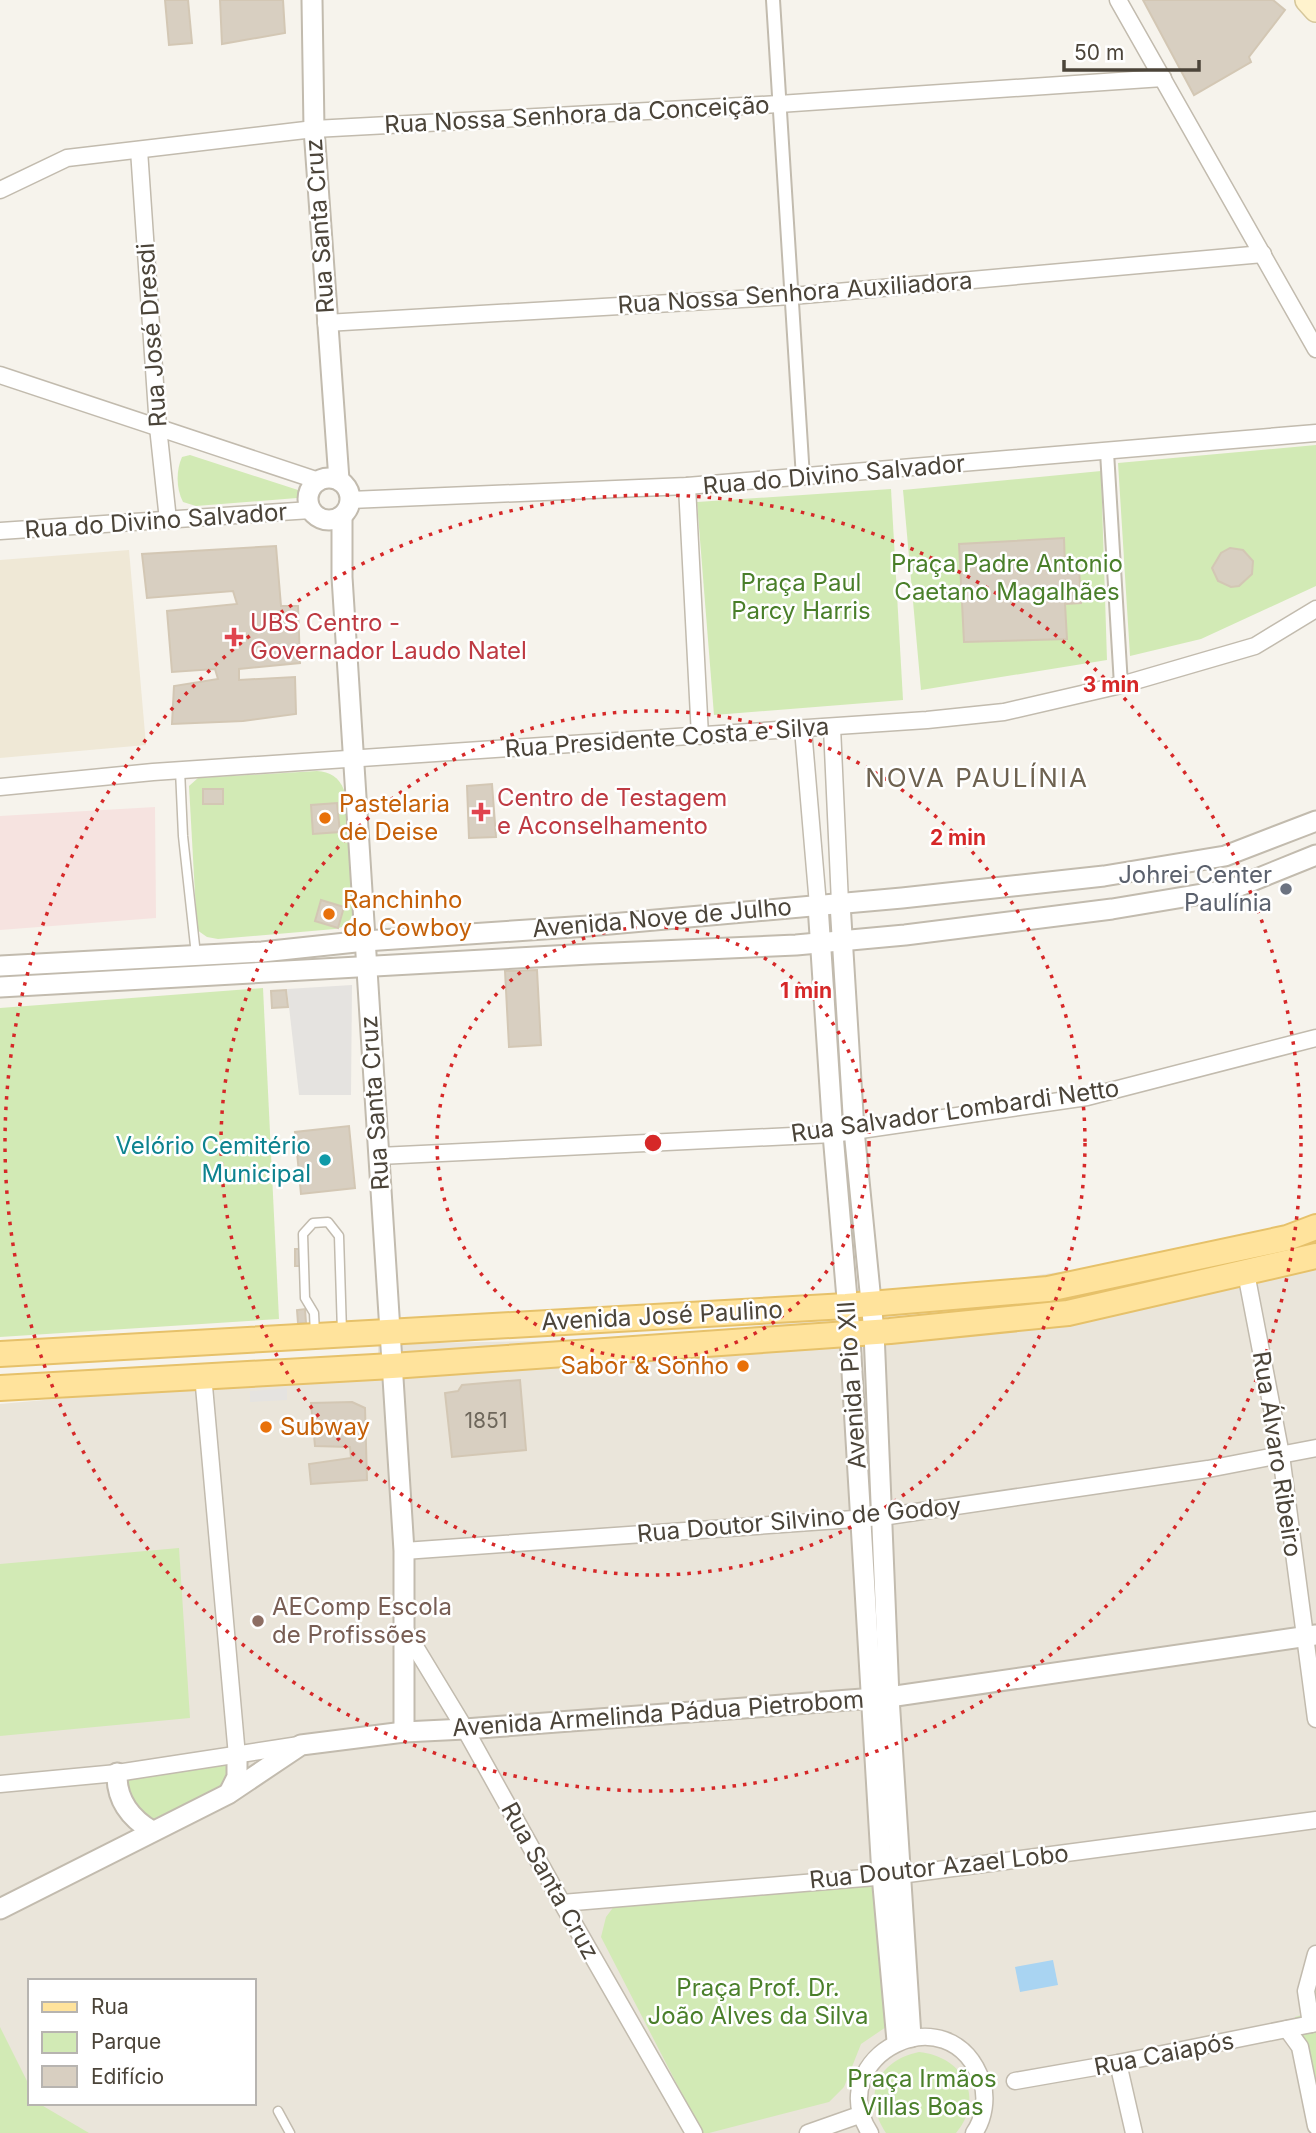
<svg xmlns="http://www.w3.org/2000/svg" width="1316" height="2133" font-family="Inter,sans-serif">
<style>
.residential{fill:#eae5da;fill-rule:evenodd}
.education{fill:#efe8d6}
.medical{fill:#f6e3e0}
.green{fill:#d2eab5}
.parking{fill:#e5e3e0}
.water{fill:#a9d4f2}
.building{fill:#d8cfc1;stroke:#d3c7b4;stroke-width:2}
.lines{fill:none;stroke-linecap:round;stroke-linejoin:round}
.service-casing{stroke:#c2bbae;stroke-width:11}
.pedestrian-casing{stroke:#c2bbae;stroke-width:16}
.minor-casing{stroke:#c2bbae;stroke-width:19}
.tertiary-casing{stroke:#c2bbae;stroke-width:23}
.secondary-casing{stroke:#d6c79b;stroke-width:26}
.primary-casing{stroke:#e6c16a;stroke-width:28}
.service{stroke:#fff;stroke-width:8}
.pedestrian{stroke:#fff;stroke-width:12}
.minor{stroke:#fff;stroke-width:16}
.tertiary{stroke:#fff;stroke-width:19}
.secondary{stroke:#fff3cd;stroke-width:23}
.primary{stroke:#ffe39c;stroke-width:24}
.ring{fill:none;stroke:#d62828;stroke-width:3.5;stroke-dasharray:3.5 7}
.health-dot{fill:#e0444e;stroke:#fff;stroke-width:2.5}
.food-dot{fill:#e8710a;stroke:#fff;stroke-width:2.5}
.worship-dot{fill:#6b7280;stroke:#fff;stroke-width:2.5}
.culture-dot{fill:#0f9aa8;stroke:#fff;stroke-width:2.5}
.education-dot{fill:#8d6e63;stroke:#fff;stroke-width:2.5}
.labels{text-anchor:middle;stroke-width:5;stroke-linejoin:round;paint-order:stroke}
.number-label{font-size:21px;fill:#6e675b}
.street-label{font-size:24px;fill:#4b4439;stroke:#fff}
.park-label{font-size:24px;fill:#4a7f2a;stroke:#fff}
.health-label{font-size:24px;fill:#be3a42;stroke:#fff;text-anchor:start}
.food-label{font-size:24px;fill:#c56008;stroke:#fff;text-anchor:start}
.worship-label{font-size:24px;fill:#5b616d;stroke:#fff;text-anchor:end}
.culture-label{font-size:24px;fill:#0d838f;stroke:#fff;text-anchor:end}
.education-label{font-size:24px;fill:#785e54;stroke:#fff;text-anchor:start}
.neighbourhood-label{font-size:26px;letter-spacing:2px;fill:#6e6250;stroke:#fff}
.centre{fill:#d62828;stroke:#fff;stroke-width:3.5}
.ring-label{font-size:21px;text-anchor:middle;font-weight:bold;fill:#d62828;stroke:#fff;stroke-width:5;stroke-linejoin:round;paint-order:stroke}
</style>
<rect width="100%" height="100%" fill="#f6f3ec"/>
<path class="residential" d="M1316 1219V2133H0V1404L378 1370V1344L695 1338 941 1290 1170 1255ZM30 1981H254V2103H30Z"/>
<path class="education" d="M129 550 146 745 0 758V560Z"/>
<path class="medical" d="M155 807 156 918 0 930V816Z"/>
<g class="green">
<path d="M1316 445V586L1201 639 1130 656 1118 463Z"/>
<path d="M190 455 298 490 300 495 297 498 196 506 183 502C176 489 176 470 182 457Z"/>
<path d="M1101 471 1107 660 921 690 903 490Z"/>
<path d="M891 489 903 700 714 715 697 502Z"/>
<path d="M317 771C330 772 339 777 344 790L354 907C353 919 346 927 335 929L218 939 207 937 197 930 189 786 198 778Z"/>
<path d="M263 988 279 1319 0 1337V1008Z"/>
<path d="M179 1548 190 1718 0 1736V1564Z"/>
<path d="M233 1763 225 1785 147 1822 133 1810 123 1779Z"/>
<path d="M878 1880 889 2025 861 2044 844 2087 829 2102 709 2133H702L601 1937 606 1917 615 1905Z"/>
<path d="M1316 1949V2116L1295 2017 1305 2014Z"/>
<path d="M0 2027 30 2087V2103H38L89 2133H0Z"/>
<path d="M919 2052C962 2056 986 2097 956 2133H886C862 2097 876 2061 919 2052Z"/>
</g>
<g class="parking">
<path d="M352 985 351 1095H299L287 989Z"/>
<path d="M287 1388V1400L250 1402V1391Z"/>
</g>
<path class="water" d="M1053 1960 1058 1985 1020 1992 1015 1967Z"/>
<g class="building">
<path d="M165 0H188L192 43 169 45Z"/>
<path d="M220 0H283L285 33 222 44Z"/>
<path d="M1143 0H1273L1285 10 1249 57 1251 62 1194 95Z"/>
<path d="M1064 538 1065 568 1079 567 1081 603 1065 604 1067 639 964 642 959 544Z"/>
<path d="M276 546 281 606H298L300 663 239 669V680L295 677 296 714 243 721 172 724 174 686 218 679 215 669 172 672 167 611 237 604 233 591 147 598 142 554Z"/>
<path d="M1230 548 1243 550 1253 561 1252 574 1239 586 1231 587 1218 581 1212 568 1221 553Z"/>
<path d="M492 784 496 837 469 838 467 786Z"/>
<rect x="203" y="789" width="20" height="15"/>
<path d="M337 803 340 832 313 834 311 805Z"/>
<path d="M321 900 344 907 338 928 315 921Z"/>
<path d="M537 970 541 1045 509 1047 505 971Z"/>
<path d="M286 990 288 1007 272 1008 271 991Z"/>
<path d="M349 1126 355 1188 301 1194 295 1132Z"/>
<path d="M295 1249H300L301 1266H295Z"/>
<path d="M305 1309 306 1323H298L297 1310Z"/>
<path d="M520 1380 526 1450 452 1457 445 1393 458 1391 462 1385Z"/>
<path d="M352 1402 365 1408 367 1480 311 1484 309 1464 351 1458 350 1447 315 1446 311 1403Z"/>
</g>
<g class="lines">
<g class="service-casing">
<g id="service">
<path d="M180 770 183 836 196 955"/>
<path d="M315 1334 314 1313 305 1298 303 1234 313 1223 328 1222 339 1236 342 1332"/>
<path d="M278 2111 290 2133"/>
</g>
</g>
<g class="pedestrian-casing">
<g id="pedestrian">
<path d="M773 0 803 478"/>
<path d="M1107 452 1121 685"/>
</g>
</g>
<g class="minor-casing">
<g id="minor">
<path d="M1118 0 1316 349"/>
<path d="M139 150 158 427 168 520"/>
<path d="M0 190 67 158 314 129 779 104 1163 78"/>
<path d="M326 323 792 296 1263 254"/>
<path d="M0 375 319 481"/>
<path d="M687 486 700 736"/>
<path d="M350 500 687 486 1316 433"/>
<path d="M0 531 311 510"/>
<path d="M832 727 840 903"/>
<path d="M803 729 818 905"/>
<path d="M0 787 153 772 927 720 1004 712 1121 685 1255 646 1316 609"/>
<path d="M379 1156 833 1134 1087 1097 1316 1038"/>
<path d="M1246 1273 1281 1455 1316 1719"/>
<path d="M203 1375 237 1756"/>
<path d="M404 1551 882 1517 1208 1469 1316 1448"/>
<path d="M405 1630 465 1729 562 1903 694 2133"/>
<path d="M0 1784 117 1773 299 1745"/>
<path d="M562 1903 900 1875 1316 1820"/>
<path d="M1311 2024 1306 1991 1316 1954"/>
<path d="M1287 2029 1300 2047 1316 2126"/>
<path d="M1118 2063 1134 2133"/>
<path d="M1015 2081 1118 2063 1316 2023"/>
<path d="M808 2133 862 2114"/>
<path d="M870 2133C821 2057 950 1989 982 2082 987 2098 984 2119 974 2133"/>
</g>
</g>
<g class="tertiary-casing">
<g id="tertiary">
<path d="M312 0 314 129 339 480"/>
<circle cx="329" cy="499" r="21"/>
<path d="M342 516V577L404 1551V1732"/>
<path d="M840 903 854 1130 874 1332 889 1697 911 2037"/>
<path d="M818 905 833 1134 849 1322 882 1875 897 2041"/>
<path d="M0 966 262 952 365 941 588 926 902 898 1104 876 1225 856 1316 821"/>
<path d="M0 987 590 954 796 945 905 935 1112 909 1232 889 1316 855"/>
<path d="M117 1773C116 1800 130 1818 152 1831"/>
<path d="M229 1793 237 1777V1756"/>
<path d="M0 1909 228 1794 301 1745 404 1732 465 1729 889 1697 1316 1635"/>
</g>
</g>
<g class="secondary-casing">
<path id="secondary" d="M1307 0 1316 10"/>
</g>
<g class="primary-casing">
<g id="primary">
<path d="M0 1354 846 1306 1048 1289 1287 1238 1316 1227"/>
<path d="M0 1388 392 1366 890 1331 1068 1313 1316 1256"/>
</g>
</g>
<use href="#service" class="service"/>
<use href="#pedestrian" class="pedestrian"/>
<use href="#minor" class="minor"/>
<use href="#tertiary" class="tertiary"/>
<use href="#secondary" class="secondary"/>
<use href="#primary" class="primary"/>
</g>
<g class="ring">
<circle cx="653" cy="1143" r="216"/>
<circle cx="653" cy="1143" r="432"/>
<circle cx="653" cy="1143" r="648"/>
</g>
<g class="health-dot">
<path d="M230.5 626.5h7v7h7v7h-7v7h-7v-7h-7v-7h7z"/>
<path d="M477.5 801.5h7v7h7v7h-7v7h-7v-7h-7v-7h7z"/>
</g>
<g class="food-dot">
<circle cx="325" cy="818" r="7"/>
<circle cx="329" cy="914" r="7"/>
<circle cx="743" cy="1366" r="7"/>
<circle cx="266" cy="1427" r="7"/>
</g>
<circle class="worship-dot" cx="1286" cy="889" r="7"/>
<circle class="culture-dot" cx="325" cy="1160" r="7"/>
<circle class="education-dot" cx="258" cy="1621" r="7"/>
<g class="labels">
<g class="number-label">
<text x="486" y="1428">1851</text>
</g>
<g class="street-label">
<text transform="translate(577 115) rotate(-3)" y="8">Rua Nossa Senhora da Conceição</text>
<text transform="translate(320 226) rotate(-94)" y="8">Rua Santa Cruz</text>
<text transform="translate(795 293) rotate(-4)" y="8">Rua Nossa Senhora Auxiliadora</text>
<text transform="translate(152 335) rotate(-94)" y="8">Rua José Dresdi</text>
<text transform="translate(834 475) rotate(-5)" y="8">Rua do Divino Salvador</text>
<text transform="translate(156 521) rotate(-4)" y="8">Rua do Divino Salvador</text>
<text transform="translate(667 738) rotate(-4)" y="8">Rua Presidente Costa e Silva</text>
<text transform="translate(662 918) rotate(-5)" y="8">Avenida Nove de Julho</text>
<text transform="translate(375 1103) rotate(-94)" y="8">Rua Santa Cruz</text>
<text transform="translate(955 1111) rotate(-8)" y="8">Rua Salvador Lombardi Netto</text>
<text transform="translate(662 1316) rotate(-3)" y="8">Avenida José Paulino</text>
<text transform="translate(852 1385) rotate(-94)" y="8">Avenida Pio XII</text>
<text transform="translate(1277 1454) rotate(81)" y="8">Rua Álvaro Ribeiro</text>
<text transform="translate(799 1520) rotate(-5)" y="8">Rua Doutor Silvino de Godoy</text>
<text transform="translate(658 1714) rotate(-4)" y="8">Avenida Armelinda Pádua Pietrobom</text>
<text transform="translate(939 1867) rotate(-6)" y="8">Rua Doutor Azael Lobo</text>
<text transform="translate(550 1881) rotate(61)" y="8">Rua Santa Cruz</text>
<text transform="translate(1164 2054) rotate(-11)" y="8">Rua Caiapós</text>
</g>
<g class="park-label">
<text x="1007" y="572">Praça Padre Antonio<tspan x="1007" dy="28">Caetano Magalhães</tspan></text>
<text x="801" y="591">Praça Paul<tspan x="801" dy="28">Parcy Harris</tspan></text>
<text x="758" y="1996">Praça Prof. Dr.<tspan x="758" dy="28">João Alves da Silva</tspan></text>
<text x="922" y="2087">Praça Irmãos<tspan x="922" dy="28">Villas Boas</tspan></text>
</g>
<g class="health-label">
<text x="250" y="631">UBS Centro -<tspan x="250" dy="28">Governador Laudo Natel</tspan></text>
<text x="497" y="806">Centro de Testagem<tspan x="497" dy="28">e Aconselhamento</tspan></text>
</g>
<g class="food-label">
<text x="339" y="812">Pastelaria<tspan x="339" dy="28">de Deise</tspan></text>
<text x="343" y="908">Ranchinho<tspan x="343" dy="28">do Cowboy</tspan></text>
<text x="729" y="1374" text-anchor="end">Sabor &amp; Sonho</text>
<text x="280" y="1435">Subway</text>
</g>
<g class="worship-label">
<text x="1272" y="883">Johrei Center<tspan x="1272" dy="28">Paulínia</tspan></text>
</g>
<g class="culture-label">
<text x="311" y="1154">Velório Cemitério<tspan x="311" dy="28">Municipal</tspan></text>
</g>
<g class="education-label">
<text x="272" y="1615">AEComp Escola<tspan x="272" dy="28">de Profissões</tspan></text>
</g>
<g class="neighbourhood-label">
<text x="977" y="787">NOVA PAULÍNIA</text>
</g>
</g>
<circle cx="653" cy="1143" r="10" class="centre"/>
<g class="ring-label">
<text x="1111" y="692">3 min</text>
<text x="958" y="845">2 min</text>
<text x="806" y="998">1 min</text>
</g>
<rect x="28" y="1979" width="228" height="126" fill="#ffffff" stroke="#b7b4b0" stroke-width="2"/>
<rect x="42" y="2002" width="35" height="10" fill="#ffe39c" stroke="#b7b4b0" stroke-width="2"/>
<text x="91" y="2014" font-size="21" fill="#4b4439">Rua</text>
<rect x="42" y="2032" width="35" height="21" fill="#d2eab5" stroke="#b7b4b0" stroke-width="2"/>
<text x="91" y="2049" font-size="21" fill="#4b4439">Parque</text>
<rect x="42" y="2066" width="35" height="21" fill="#d8cfc1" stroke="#b7b4b0" stroke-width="2"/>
<text x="91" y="2084" font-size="21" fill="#4b4439">Edifício</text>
<path d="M1064 60v10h135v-10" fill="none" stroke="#4b4439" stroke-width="3.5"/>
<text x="1074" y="60" font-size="21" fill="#4b4439" stroke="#ffffff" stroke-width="5" paint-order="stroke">50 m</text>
</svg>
